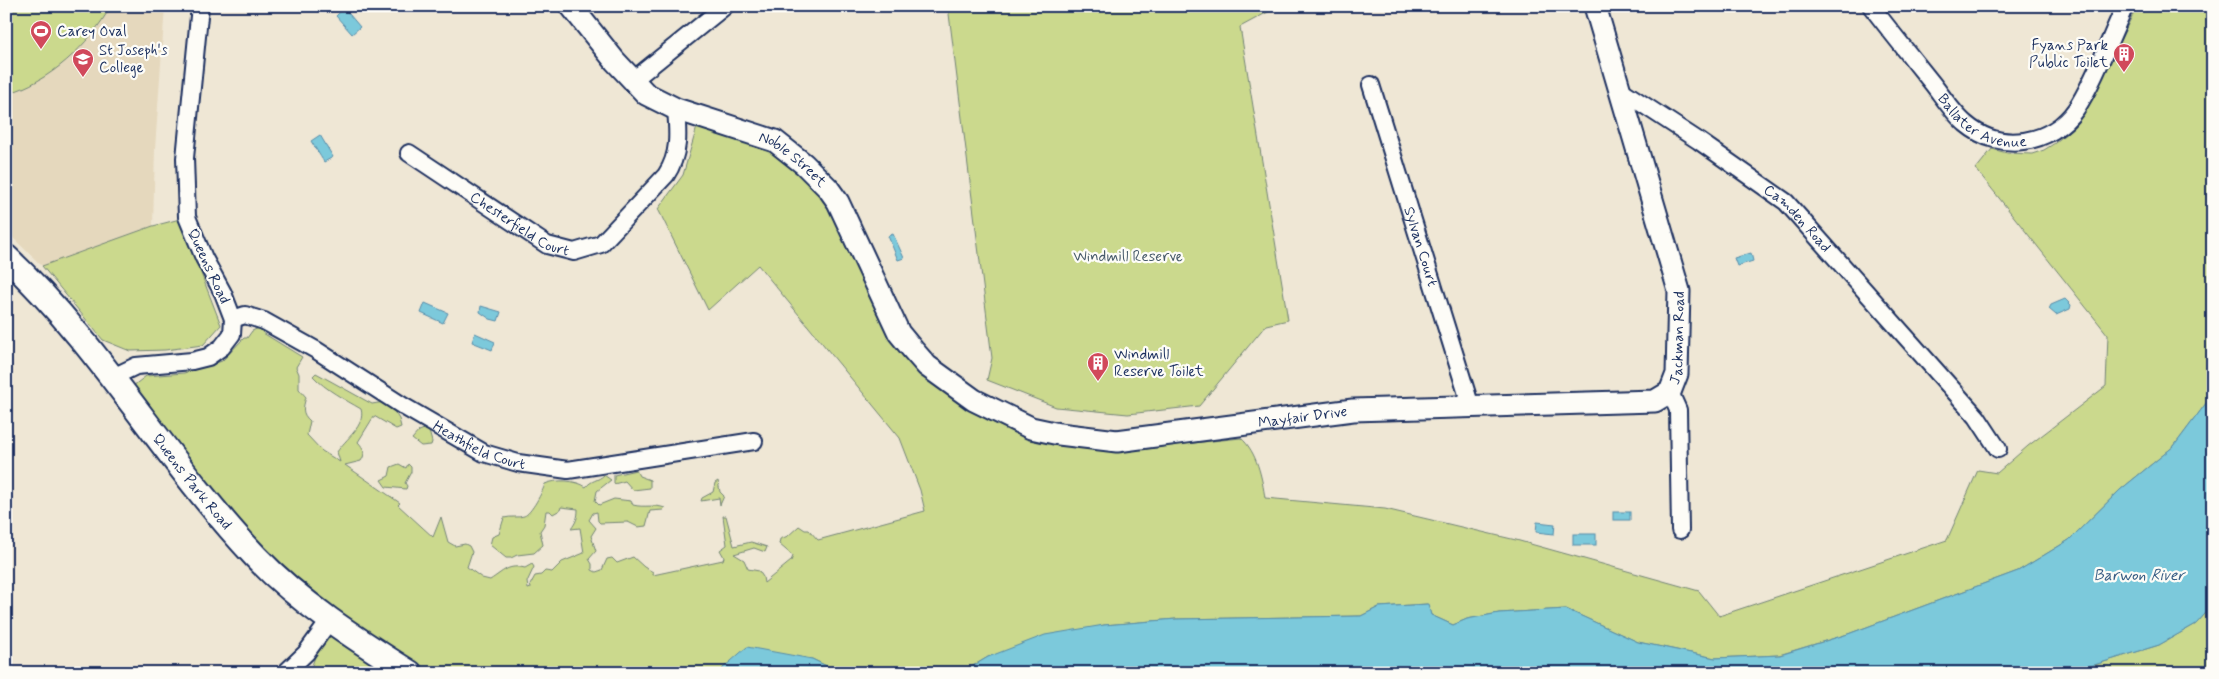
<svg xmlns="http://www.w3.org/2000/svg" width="2219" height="679" font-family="Mynerve,sans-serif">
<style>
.built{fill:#e5d8bd}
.green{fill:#cbd98d;stroke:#738476}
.water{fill:#7cc9db;stroke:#558ba9}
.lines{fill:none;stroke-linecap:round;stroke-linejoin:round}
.minor-casing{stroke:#1b2f5e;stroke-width:20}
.tertiary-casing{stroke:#1b2f5e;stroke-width:25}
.secondary-casing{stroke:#1b2f5e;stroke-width:28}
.minor{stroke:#fdfcf7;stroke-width:16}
.tertiary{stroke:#fdfcf7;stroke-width:21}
.secondary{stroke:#fdfcf7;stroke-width:24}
.labels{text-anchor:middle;stroke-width:4.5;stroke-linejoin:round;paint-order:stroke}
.poi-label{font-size:15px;fill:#1b2f5e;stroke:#fdfcf7;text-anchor:start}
.street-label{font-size:15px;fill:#1b2f5e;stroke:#fdfcf7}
.park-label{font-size:15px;fill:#475a6a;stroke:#fdfcf7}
.water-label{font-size:16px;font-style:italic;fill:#385d84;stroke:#fdfcf7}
</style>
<rect width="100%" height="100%" fill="#efe7d5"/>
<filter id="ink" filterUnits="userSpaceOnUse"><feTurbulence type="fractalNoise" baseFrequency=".02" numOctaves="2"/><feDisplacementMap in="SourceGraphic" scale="10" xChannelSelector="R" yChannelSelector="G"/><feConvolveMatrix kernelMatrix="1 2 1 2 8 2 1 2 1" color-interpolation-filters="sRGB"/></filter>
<g filter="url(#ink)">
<path class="built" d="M6 6H165L155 149 153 226 42 266 6 231Z"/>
<g class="green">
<path d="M6 6H111C89 45 50 82 6 94Z"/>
<path d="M948 6H1279L1240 27 1288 320 1266 325 1199 406 1128 414 1056 407 987 380 992 358Z"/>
<path d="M2137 6H2213V394L2174 446 2120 490 2069 540 2018 571 1848 634 1779 655 1715 658 1638 642 1566 609 1499 613 1467 619 1453 625 1431 615 1427 604 1379 607 1361 616 1176 619 1104 625 988 657 961 673H841L812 659 723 668 722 673H302L310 671 326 626 256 557 133 386 146 376 184 373 222 361 244 338H247L252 331 259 328 263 333 302 357 296 367 299 374V389L306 397C303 408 301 413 310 421L307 435 322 451 340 462 337 452C345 439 366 426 361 409 344 399 326 390 313 376L316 373 372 404 384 402 390 405 399 419 401 427 396 429 374 416 358 442C364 448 366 454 361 461L345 465 400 503 398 505 433 537 441 517 448 542 455 546 465 544 469 546 472 552 467 567 482 578 490 580C504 571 508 564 525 568L532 564 534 567 527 582 528 589 531 588 530 585 535 576 541 575 545 571 552 572 562 562 584 553 580 528 571 529C576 522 578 518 578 509L561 507 560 510 553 514 550 511H546L544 525 540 531 543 545 534 553 517 555 511 558H506L490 545 492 537 499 534 504 518C511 516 518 518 524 516 531 514 543 491 545 484 555 479 577 480 586 487 591 480 598 481 604 475L611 480 597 491 595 501 599 505 614 499 631 501 633 505C644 508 654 504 665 508L663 510 650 511 646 526 638 527 628 522 600 523 598 521 597 512 593 513 589 520 596 528 591 536 596 551 589 559 592 564V570L596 572 602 570 607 559 612 558 617 563 633 557 644 567 653 572V575L723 560 724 557 720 550 727 545 723 516H726L734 546 751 542 767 547 765 552 754 548 734 554 744 560 748 569 759 571 763 577 764 583 791 561 793 556 779 544 780 539 788 536 799 526 805 530H809L818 540 925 511 920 490 900 438 758 265 708 310 658 209 683 175 697 127 769 148 816 185 862 275 937 383 1040 441 1125 450 1241 438C1257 452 1262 478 1265 498L1385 509 1516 540 1699 591 1719 616 1947 540 1978 470 1997 473 2028 446 2106 386 2108 335 1976 169 1992 149 2007 153 2032 154 2044 150 2055 143 2075 126 2090 102Z"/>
<path d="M180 219 221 325 203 345 165 350 130 351 103 340 42 266 153 226Z"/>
<path d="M424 429 429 431 432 442 431 445 421 446 412 439 419 431Z"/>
<path d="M399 464 406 468 408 464 411 467V472L405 483 407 486 406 489 386 487 381 480 389 476 391 467Z"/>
<path d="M636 470 639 476 650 480V488L633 490 625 481 614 484V475Z"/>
<path d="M718 481 720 492 724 496 720 505 719 498 701 501 702 498 713 492 715 483Z"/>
<path d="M2213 605V673H2068L2159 645 2196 624Z"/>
</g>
<g class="water">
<path d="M344 8 360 27 352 34 336 16Z"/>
<path d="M320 135 333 157 324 162 311 141Z"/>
<path d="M893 234 904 258 898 260 888 236Z"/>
<path d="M1751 253 1753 261 1737 266 1734 258Z"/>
<path d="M2065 299 2071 305 2070 309 2056 315 2049 309 2051 305Z"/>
<path d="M425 303 448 313 443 323 421 313Z"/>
<path d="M481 306 501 312 498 321 490 319 480 312Z"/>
<path d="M475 333 495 342 492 350 472 342Z"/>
<path d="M2213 394V605L2196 624 2159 645 2068 673H961L988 657 1045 635 1104 625 1176 619 1361 616 1379 607 1428 604 1431 615 1453 625 1467 619 1499 613 1566 609 1638 642 1715 658 1780 655 1848 634 2018 571 2069 540 2120 490 2174 446Z"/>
<rect x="1613" y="512" width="17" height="8"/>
<path d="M1537 522 1555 524 1554 534 1536 532Z"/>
<rect x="1573" y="534" width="23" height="11"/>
<path d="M747 647 812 659 841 673H722L723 668Z"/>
</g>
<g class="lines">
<g class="minor-casing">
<g id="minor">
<path id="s1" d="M1871 6C1891 32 1912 58 1932 83 1943 97 1953 113 1966 124 2000 153 2051 145 2076 109 2095 80 2110 38 2125 6"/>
<path d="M632 81 725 6"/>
<path id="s2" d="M1371 85 1471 407"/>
<path id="s3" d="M1621 90 1699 141 1786 202 1977 417 1998 449"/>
<path id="s4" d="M409 153 547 245 574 252 601 244 666 175C680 154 678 133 676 109"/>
<path id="s5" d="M233 319 245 315 264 321 316 350 403 406 484 453 518 463 568 470 754 441"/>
<path d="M113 377 136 366 192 361 208 357 222 347 232 334 233 319 223 293 204 258 187 217 185 158 200 6"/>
<path d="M1670 392 1678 410 1680 530"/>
<path d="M285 673 306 653 330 620"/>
</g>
</g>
<g class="tertiary-casing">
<g id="tertiary">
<path id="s6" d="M571 6 615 61 646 94 676 109 775 141 804 164 828 188 838 202 899 333 913 350 927 366 974 400 1031 428 1059 434 1117 441 1353 410 1655 401 1670 392 1677 374 1679 291 1595 6"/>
</g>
</g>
<g class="secondary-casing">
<g id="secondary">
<path id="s7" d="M6 257C101 346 166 462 256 557 300 603 356 639 410 673"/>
</g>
</g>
<use href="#minor" class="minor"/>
<use href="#tertiary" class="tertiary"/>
<use href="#secondary" class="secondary"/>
</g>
</g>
<defs>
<g id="stadium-pin" transform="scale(1.125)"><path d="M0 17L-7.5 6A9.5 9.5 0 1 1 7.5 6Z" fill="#d1495b" stroke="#fdfcf7"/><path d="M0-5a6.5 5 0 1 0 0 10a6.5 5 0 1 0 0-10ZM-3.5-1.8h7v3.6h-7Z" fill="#fff"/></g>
<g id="building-pin" transform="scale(1.125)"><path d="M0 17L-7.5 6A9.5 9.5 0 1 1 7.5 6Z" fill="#d1495b" stroke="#fdfcf7"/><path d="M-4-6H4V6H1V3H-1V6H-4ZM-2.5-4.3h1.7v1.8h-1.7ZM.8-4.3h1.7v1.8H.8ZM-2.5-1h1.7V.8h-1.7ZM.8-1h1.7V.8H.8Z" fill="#fff"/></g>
<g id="school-pin" transform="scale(1.125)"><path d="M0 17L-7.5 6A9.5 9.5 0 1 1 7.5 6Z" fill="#d1495b" stroke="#fdfcf7"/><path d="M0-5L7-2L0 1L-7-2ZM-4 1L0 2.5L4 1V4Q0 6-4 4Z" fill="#fff"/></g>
</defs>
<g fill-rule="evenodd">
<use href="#stadium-pin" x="41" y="31"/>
<use href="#building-pin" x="2124" y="54"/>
<use href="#school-pin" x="83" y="59"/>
<use href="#building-pin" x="1098" y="363"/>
</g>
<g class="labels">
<g class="poi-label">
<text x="57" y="36">Carey Oval</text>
<text x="2108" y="50" text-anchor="end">Fyans Park<tspan x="2108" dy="17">Public Toilet</tspan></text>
<text x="99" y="55">St Joseph's<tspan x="99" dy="17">College</tspan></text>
<text x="1114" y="359">Windmill<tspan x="1114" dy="17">Reserve Toilet</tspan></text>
</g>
<g class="street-label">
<text dy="5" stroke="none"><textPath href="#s1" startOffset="165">Ballater Avenue</textPath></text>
<text dy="5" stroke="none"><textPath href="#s6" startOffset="278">Noble Street</textPath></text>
<text dy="5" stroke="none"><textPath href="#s3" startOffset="219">Camden Road</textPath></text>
<text dy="5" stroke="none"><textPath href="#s4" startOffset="132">Chesterfield Court</textPath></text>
<text dy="5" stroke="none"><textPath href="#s2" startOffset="169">Sylvan Court</textPath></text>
<text transform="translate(209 266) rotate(65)" y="5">Queens Road</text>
<text dy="5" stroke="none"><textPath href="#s6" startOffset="1351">Jackman Road</textPath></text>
<text dy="5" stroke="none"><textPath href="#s6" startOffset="925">Mayfair Drive</textPath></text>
<text dy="5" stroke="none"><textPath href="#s5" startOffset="282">Heathfield Court</textPath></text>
<text dy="5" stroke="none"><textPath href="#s7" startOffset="292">Queens Park Road</textPath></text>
</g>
<g class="park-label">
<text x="1128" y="261">Windmill Reserve</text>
</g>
<g class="water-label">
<text x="2139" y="580">Barwon River</text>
</g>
</g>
<rect width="2219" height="679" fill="none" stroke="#fdfcf7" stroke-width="25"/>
<rect x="12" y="12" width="2194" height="654" fill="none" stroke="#1b2f5e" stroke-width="2" filter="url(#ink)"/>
</svg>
